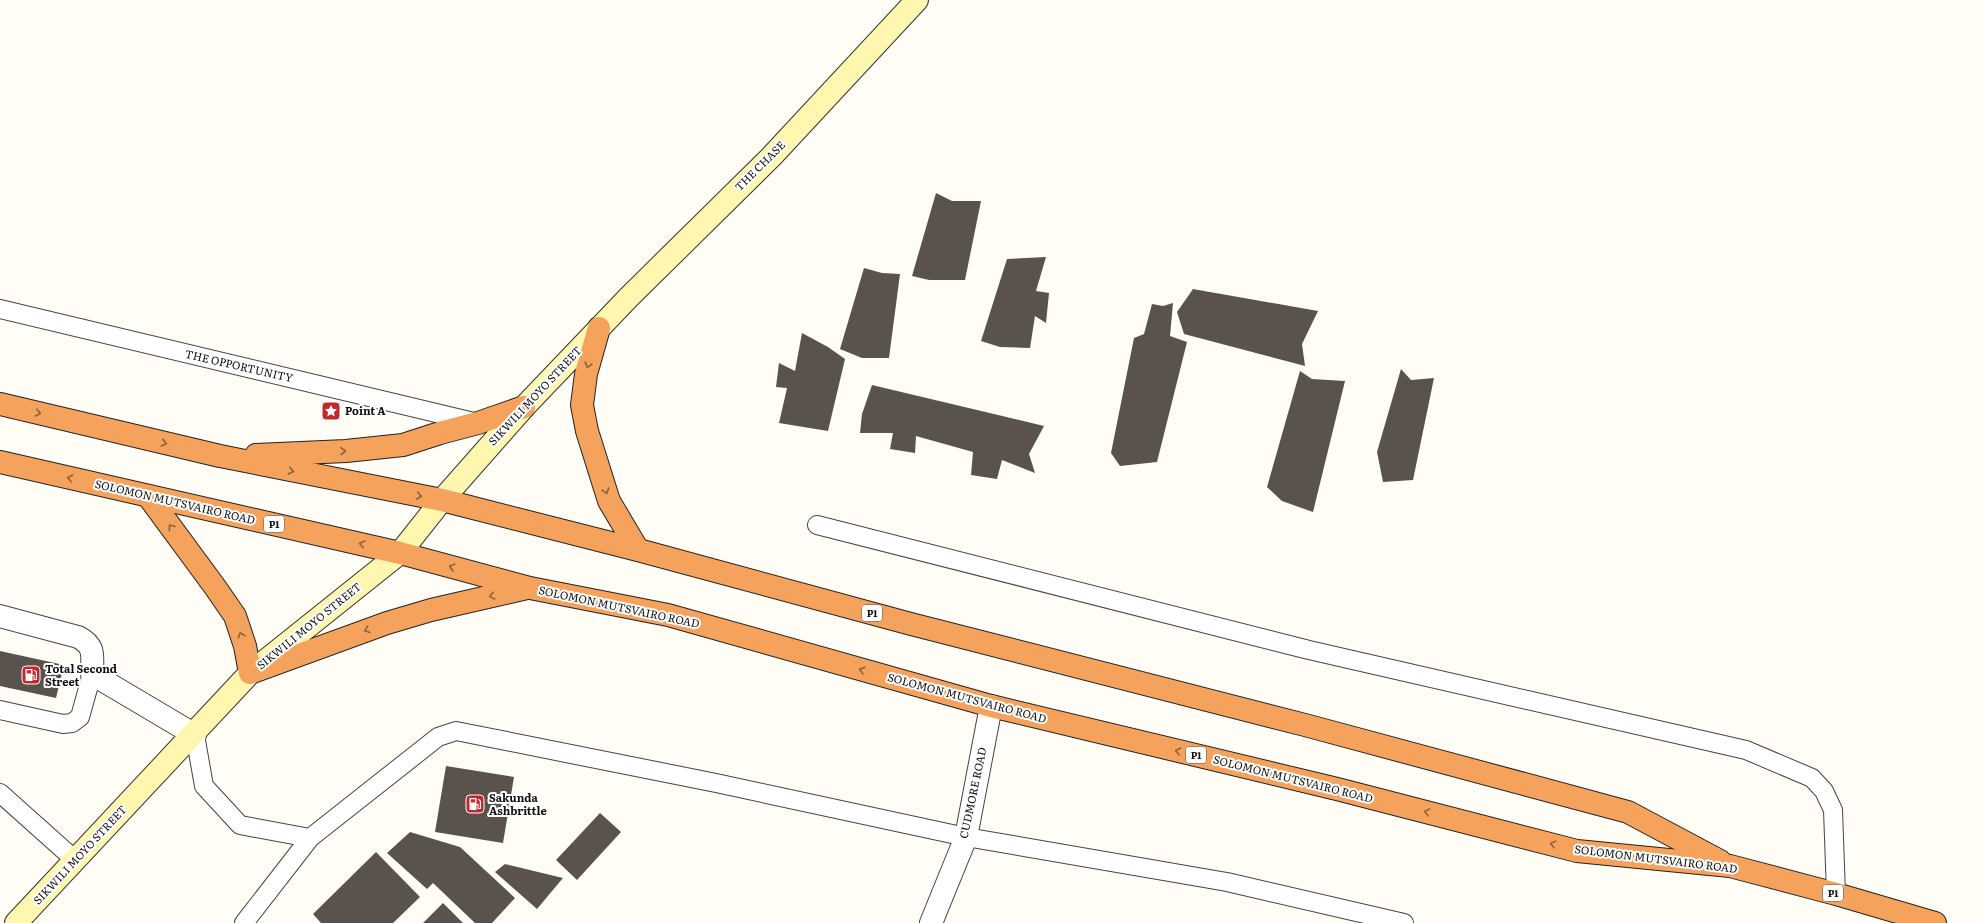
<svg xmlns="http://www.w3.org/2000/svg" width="1982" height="923" font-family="Literata,serif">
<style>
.building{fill:#5a524d}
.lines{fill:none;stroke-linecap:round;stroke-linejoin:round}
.lane-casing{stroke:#444;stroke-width:20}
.street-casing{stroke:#444;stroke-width:24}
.secondary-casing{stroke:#333;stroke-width:24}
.highway-casing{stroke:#222;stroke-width:24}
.lane{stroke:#fff;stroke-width:18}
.street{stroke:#fff;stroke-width:22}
.secondary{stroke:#fff6b0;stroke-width:22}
.highway{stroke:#f5a25d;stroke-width:22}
.oneway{stroke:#8e613b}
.labels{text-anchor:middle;stroke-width:4;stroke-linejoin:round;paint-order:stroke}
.shield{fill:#fff;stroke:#585858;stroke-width:1}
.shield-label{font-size:10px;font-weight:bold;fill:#111}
.street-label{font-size:11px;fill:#111;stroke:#fff}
.poi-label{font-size:11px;font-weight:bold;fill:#111;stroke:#fff;text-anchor:start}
</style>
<rect width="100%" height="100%" fill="#fffdf5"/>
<g class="building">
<path d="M936 193 952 201H981L965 280H929L912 276Z"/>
<path d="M1046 257 1036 291 1049 293 1046 323 1035 316 1030 348 1000 347 981 341 1007 259Z"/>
<path d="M864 268 882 273 900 274 889 358H862L840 349Z"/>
<path d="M1193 289 1318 311 1302 344 1305 366 1184 334 1177 312Z"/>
<path d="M1173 303 1170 336 1187 342 1157 462 1120 466 1111 453 1134 338 1144 334 1152 304 1163 306Z"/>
<path d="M802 333 828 347 845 359 828 431 779 423 787 388 776 387 779 363 795 371Z"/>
<path d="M1401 369 1411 380 1434 378 1413 480 1383 482 1377 452Z"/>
<path d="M1300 371 1312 379 1345 381 1313 512 1282 501 1267 487Z"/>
<path d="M872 385 1044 426 1029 454 1035 473 1002 460 997 479 971 475 973 452 916 436 915 453 890 449 893 433H860L862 414Z"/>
<path d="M0 651 64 665 56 698 0 686Z"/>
<path d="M446 766 514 777 503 843 435 832Z"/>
<path d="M600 813 621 832 577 880 556 860Z"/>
<path d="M410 832 460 847 515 898 492 923H475L433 883 427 889 387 853Z"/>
<path d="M376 852 420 897 393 923H321L313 914Z"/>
<path d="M505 864 563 878 537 909 495 872Z"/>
<path d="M443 903 463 923H423Z"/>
</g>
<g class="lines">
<g class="lane-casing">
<g id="lane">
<path d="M0 309 478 423"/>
<path d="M817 525 1309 650 1746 750 1812 778 1824 791 1833 810 1836 894"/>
<path d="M0 710 63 724 72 723 80 717 92 674"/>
<path d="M195 735 204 786 240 825 310 838 438 737 456 731 716 783 966 837 1227 882 1404 923"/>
<path d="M0 793 75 860"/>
<path d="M244 923 310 838"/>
</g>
</g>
<g class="street-casing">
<g id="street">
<path d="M0 616 78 637C96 646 92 656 92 674L195 735"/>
<path d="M931 923 966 837 991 706"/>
</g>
</g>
<g class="secondary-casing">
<path id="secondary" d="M16 923 250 673 400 553 442 500 524 407 629 297 771 157 917 0"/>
</g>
<g class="highway-casing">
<g id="highway">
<path d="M599 328 586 374 582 405 587 431 609 501 638 550"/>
<path d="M0 404 220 456 442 500 638 550 911 624 1305 725 1628 812 1720 861"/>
<path d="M256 455 346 451 403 445 440 433 478 423 524 407"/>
<path d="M0 462 400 553 530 588 668 615 991 706 1337 789 1577 851 1730 866 1836 894 1935 923"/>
<path d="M148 496 215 587 235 616 245 646 250 673 387 623 431 610 527 588"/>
</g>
</g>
<use href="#lane" class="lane"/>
<use href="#street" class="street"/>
<use href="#secondary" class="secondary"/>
<use href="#highway" class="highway"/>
</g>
<defs><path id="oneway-chevron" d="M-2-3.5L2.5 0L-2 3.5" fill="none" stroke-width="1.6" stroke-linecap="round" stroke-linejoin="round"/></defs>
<g class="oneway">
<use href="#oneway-chevron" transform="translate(588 365) rotate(106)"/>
<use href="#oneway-chevron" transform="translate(38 413) rotate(13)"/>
<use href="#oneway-chevron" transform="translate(164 443) rotate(13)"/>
<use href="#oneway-chevron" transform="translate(343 451) rotate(-4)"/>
<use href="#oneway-chevron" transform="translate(291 471) rotate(11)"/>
<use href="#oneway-chevron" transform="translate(70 478) rotate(-167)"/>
<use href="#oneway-chevron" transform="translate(606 491) rotate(72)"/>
<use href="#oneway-chevron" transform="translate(419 496) rotate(11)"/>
<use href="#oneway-chevron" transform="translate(171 527) rotate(-126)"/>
<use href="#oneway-chevron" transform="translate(362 544) rotate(-167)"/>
<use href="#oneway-chevron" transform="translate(452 567) rotate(-165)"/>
<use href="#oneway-chevron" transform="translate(492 596) rotate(167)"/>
<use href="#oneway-chevron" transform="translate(367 630) rotate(160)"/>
<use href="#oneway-chevron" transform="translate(241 635) rotate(-109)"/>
<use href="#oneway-chevron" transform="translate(862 670) rotate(-164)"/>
<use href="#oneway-chevron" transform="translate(1178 751) rotate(-167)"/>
<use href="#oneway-chevron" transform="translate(1427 812) rotate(-166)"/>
<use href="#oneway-chevron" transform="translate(1553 844) rotate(-166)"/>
</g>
<defs>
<g id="sight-square" transform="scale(1)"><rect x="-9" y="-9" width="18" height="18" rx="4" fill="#c4262e" stroke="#fff"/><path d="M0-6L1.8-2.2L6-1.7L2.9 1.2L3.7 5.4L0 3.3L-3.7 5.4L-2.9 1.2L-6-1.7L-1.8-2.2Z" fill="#fff"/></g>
<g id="fuel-square" transform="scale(1)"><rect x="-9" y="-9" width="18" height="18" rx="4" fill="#c4262e" stroke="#fff"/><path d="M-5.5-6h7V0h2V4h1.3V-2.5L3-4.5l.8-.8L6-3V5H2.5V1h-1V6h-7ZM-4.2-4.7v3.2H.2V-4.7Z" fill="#fff"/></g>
</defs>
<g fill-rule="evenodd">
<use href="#sight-square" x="331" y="411"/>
<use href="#fuel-square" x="31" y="675"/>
<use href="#fuel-square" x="475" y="804"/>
</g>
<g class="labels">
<g class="shield">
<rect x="264" y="516" width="20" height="16" rx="3"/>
<rect x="862" y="605" width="20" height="16" rx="3"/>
<rect x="1186" y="747" width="20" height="16" rx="3"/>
<rect x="1823" y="885" width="20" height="16" rx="3"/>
</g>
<g class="shield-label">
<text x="274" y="528">P1</text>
<text x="872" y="617">P1</text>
<text x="1196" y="759">P1</text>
<text x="1833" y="897">P1</text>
</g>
<g class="street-label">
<text transform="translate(760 166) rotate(-45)" y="4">THE CHASE</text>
<text transform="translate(239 366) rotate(13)" y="4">THE OPPORTUNITY</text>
<text transform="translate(535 396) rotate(-47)" y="4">SIKWILI MOYO STREET</text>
<text transform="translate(175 502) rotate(13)" y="4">SOLOMON MUTSVAIRO ROAD</text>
<text transform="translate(619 607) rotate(12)" y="4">SOLOMON MUTSVAIRO ROAD</text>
<text transform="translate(309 626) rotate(-39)" y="4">SIKWILI MOYO STREET</text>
<text transform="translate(967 698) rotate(15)" y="4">SOLOMON MUTSVAIRO ROAD</text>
<text transform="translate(1293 779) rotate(14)" y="4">SOLOMON MUTSVAIRO ROAD</text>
<text transform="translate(973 793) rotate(-78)" y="4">CUDMORE ROAD</text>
<text transform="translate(80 855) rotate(-47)" y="4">SIKWILI MOYO STREET</text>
<text transform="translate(1656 859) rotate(7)" y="4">SOLOMON MUTSVAIRO ROAD</text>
</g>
<g class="poi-label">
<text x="345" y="415">Point A</text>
<text x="45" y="673">Total Second<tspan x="45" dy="13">Street</tspan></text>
<text x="489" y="802">Sakunda<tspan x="489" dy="13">Ashbrittle</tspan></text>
</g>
</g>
</svg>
